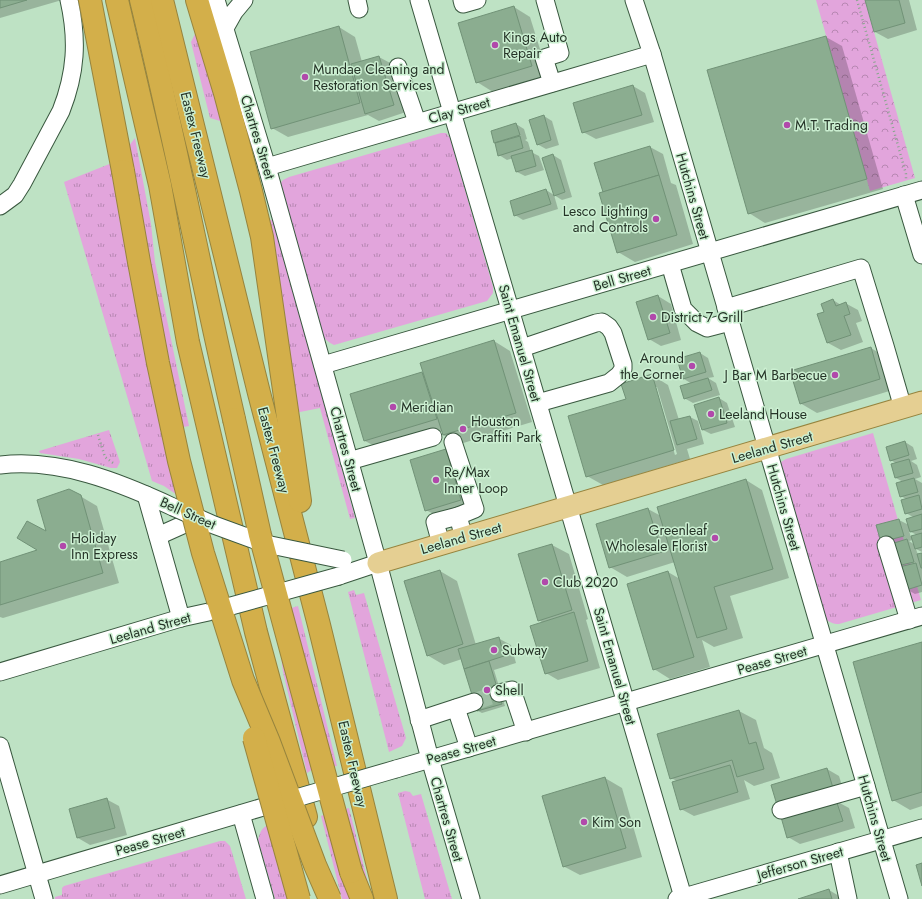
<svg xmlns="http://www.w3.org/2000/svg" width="922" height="899" font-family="Jost,sans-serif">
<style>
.grass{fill:url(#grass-tufts)}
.forest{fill:url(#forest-crowns)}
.shadow{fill:#0003;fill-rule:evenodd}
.building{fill:#8bad90;stroke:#719277}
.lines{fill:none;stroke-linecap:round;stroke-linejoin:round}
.minor-tunnel{stroke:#9fbfa5;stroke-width:17;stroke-dasharray:17 8;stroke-linecap:butt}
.minor-casing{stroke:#39583f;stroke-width:19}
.major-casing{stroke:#96843e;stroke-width:23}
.highway-casing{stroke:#96843e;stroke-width:24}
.path{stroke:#89a68e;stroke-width:2.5;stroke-dasharray:1 3;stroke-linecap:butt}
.minor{stroke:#fff;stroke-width:17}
.major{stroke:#e5cf92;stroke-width:21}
.highway{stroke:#d3af4a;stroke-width:22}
.minor-bridge-casing{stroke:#39583f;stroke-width:19;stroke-linecap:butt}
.highway-bridge-casing{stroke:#96843e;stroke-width:24;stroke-linecap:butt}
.minor-bridge{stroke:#fff;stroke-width:17}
.highway-bridge{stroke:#d3af4a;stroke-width:22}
.poi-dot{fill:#b149ab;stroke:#cbefd1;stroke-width:1.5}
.labels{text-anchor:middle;stroke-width:3;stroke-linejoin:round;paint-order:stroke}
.poi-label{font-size:14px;fill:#253327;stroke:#cbefd1;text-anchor:start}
.street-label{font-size:14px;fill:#253327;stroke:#cbefd1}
</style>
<defs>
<pattern id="grass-tufts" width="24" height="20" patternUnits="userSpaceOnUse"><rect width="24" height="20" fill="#e2a5dc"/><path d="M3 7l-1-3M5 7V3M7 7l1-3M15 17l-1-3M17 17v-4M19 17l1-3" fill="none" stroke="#b787b2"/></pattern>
<pattern id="forest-crowns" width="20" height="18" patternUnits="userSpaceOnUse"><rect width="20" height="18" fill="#e2a5dc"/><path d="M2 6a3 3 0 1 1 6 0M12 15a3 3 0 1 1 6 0" fill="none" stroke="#b787b2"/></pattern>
</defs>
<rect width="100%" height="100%" fill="#bee2c4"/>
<g class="grass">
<path d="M196 32 229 131 220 121 210 118 191 42Z"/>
<path d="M441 133H446L450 138 493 287V293L487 301 334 345C327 342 324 338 320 331L279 185 283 180 289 177Z"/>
<path d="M135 138 151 224 155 262 189 426 178 428 125 151Z"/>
<path d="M112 163 177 495 164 486 152 481 64 182Z"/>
<path d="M274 219 355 518 350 519 320 408 295 413 265 222Z"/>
<path d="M109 430 120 462 117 468H111L79 459 40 453 39 451Z"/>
<path d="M873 433 921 600 839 624C833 624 829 622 824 618L779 466 781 462 786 459Z"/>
<path d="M354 590 356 595 364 593 406 738 402 746 389 752 348 592Z"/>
<path d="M298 606 337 766 330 767 288 609Z"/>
<path d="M278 631 313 769 307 773 283 672Z"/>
<path d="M405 791 410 792 413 796 421 794 452 899H425L398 793Z"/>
<path d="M349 808 372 898 354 852 342 810Z"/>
<path d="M326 814 350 899H342L321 816Z"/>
<path d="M268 825 289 899H275L258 840C260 833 261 828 268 825Z"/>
<path d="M220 841H225L230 846 246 899H55V897L62 895V888L64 886Z"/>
</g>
<path class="forest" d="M816 0H865L915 178 870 191Z"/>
<g class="shadow">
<path d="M0 0H62L0 18Z"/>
<path d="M866 0H909L917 30 888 39 875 32Z"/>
<path d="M514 7 530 17 548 75 493 92 477 82Z"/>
<path d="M339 27 355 37 362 62 379 57 392 64 406 112 379 121 368 115 288 137 272 128Z"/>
<path d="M826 37 842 46 883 189 765 223 749 213Z"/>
<path d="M633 86 645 93 654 122 596 139 583 132Z"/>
<path d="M544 116 552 121 559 145 546 149 537 144Z"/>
<path d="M516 124 524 129 527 139 525 140 528 142 531 152 539 156 544 170 525 176 517 172 513 158 507 160 499 155 492 132Z"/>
<path d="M650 147 663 154 671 183 676 185 693 244 635 262 618 252 604 192 595 163Z"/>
<path d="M553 155 561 160 572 197 562 200 554 195Z"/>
<path d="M546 190 554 195 558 209 523 220 515 215Z"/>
<path d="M658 296 671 304 681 340 661 346 649 339Z"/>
<path d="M833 300 841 305 845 303 858 310 862 321 856 323 863 342 841 350 828 343 818 315 825 313Z"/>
<path d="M494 341 510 351 532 422 460 444 443 435 442 431 382 450 365 441 351 395 422 373 425 375Z"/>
<path d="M871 348 887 358 896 389 817 413 800 403Z"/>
<path d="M700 353 708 358 714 377 708 378 716 383 720 395 693 403 684 398 692 384 684 379Z"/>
<path d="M652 375 668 385 679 420 690 417 698 421 704 444 687 449 690 459 603 485 587 476 627 400ZM655 387H657L677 454 675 455Z"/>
<path d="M719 398 727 403 735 427 711 434 703 430 695 405Z"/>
<path d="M905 442 913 447 917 459 911 461 917 465 921 477 915 479 922 483V552L916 549 918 555 922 554V592L915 594 906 589 882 542 899 520 909 525 913 517 906 513V499L901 496 903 482 896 478 897 464 891 460ZM909 531 917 535 911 537ZM913 540 915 545 909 541Z"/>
<path d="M446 450 458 458 473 506 439 517 426 510Z"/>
<path d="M746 480 762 490 789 578 730 596 743 638 714 647 702 640 710 667 670 679 654 669 668 572 680 579 675 562 627 577 610 567 648 509 661 516Z"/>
<path d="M80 496 97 506 119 583 3 618 0 617V563L40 551 48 533Z"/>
<path d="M552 545 569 554 588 619 586 620 600 668 558 680 546 673 543 623 539 620Z"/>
<path d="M440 571 457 581 476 645 498 638 511 645 516 663 494 670 505 706 482 713 478 711 462 659 444 665 427 655Z"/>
<path d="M922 643V806L910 810 893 800Z"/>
<path d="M739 711 756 720 764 748 772 753 780 778 754 786 744 780 750 799 694 816 681 809 677 781 671 778Z"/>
<path d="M827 769 839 776 845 795 778 804Z"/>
<path d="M605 778 622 788 642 857 580 875 563 866Z"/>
<path d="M106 799 119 806 127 835 90 845 78 838Z"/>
<path d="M836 801 849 808 855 828 800 844 788 837Z"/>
<path d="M829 890 844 899H801Z"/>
</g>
<g class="building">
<path d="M0 0H27L0 8Z"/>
<path d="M865 0H899L905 23 874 32Z"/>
<path d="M514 6 532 66 476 83 458 23Z"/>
<path d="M339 26 360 103 271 129 250 52Z"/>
<path d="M826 36 867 179 748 214 707 70Z"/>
<path d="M379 56 394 105 365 114 351 64Z"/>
<path d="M633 85 642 115 582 133 573 103Z"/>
<path d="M544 115 551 140 537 145 529 120Z"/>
<path d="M516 123 520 135 494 143 491 131Z"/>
<path d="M520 136 523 148 498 156 495 143Z"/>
<path d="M650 146 659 175 603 192 594 163Z"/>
<path d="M532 150 536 166 516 172 511 156Z"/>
<path d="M553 154 565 192 554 196 542 158Z"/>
<path d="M659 175 677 235 617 253 599 193Z"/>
<path d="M546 189 551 204 514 216 510 201Z"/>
<path d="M658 295 670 333 648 340 636 302Z"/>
<path d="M833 299 836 306 846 302 850 314 844 316 851 335 827 343 817 314 824 312 821 304Z"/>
<path d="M494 340 516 413 443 435 420 363Z"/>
<path d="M871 347 880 379 800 404 790 371Z"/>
<path d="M700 352 706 372 683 379 677 359Z"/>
<path d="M422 372 437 419 364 441 350 394Z"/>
<path d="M652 374 674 450 586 477 568 416 626 399 621 384Z"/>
<path d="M708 378 712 390 684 399 680 386Z"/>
<path d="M719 397 727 423 702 430 694 405Z"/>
<path d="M690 416 697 439 677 445 670 421Z"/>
<path d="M905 441 909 455 890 461 886 447Z"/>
<path d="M446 449 461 500 425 511 410 460Z"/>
<path d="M909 459 913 473 895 478 891 464Z"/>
<path d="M914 478 918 492 900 497 896 483Z"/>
<path d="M746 479 773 569 714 587 727 629 697 638 657 507Z"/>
<path d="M69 489 81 495 103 573 0 605V562L37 550 17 538 27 521 46 531 37 500Z"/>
<path d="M919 495 922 509 905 514 901 500Z"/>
<path d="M648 508 662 552 609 568 596 524Z"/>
<path d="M922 514V529L910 532 906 519Z"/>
<path d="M899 519 904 536 881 542 876 525Z"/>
<path d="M922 533V547L915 549 911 536Z"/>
<path d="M907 539 914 562 897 566 891 544Z"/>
<path d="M552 544 572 610 538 621 518 554Z"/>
<path d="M922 553V568H921L917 554Z"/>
<path d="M916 563 922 585 906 590 899 567Z"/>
<path d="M440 570 463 644 427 656 404 581Z"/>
<path d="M668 571 694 657 653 670 627 584Z"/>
<path d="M574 612 588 661 545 674 530 626Z"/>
<path d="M499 637 504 656 464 669 458 649Z"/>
<path d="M922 642V792L892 801 853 662Z"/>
<path d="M489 661 502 704 477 711 464 669Z"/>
<path d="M739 710 749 744 756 742 764 769 737 777 732 760 670 779 657 734Z"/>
<path d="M730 765 738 792 680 810 672 782Z"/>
<path d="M827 768 833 788 777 805 771 785Z"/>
<path d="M605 777 626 848 563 867 542 796Z"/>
<path d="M107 798 115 828 77 838 69 809Z"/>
<path d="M836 800 843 821 787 838 781 817Z"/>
<path d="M922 863V886L916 865Z"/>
<path d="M829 889 832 899H798Z"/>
</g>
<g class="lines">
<path class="minor-tunnel" d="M474 702 499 693"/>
<g class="minor-casing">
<g id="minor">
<path d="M216 0 267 167 378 563 430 759 471 899"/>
<path d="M357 0 359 9"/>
<path d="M419 0 683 897"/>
<path d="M462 0 463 4 477 0"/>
<path d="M545 0 560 53 544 58 552 83"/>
<path d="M634 0 652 54 899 899"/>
<path d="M225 28 234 12 244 0"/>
<path d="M398 67 417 122"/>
<path d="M267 167 652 54"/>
<path d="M904 195 922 255"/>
<path d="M0 206 15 195 22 184 61 111C76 73 78 40 69 0"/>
<path d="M670 264 683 309 697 323 707 328 730 322"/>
<path d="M726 308 861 268 885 346 903 408"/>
<path d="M522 348 596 323 602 322 609 327 613 333 623 364V369L619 375 609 383 538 403"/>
<path d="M323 365 922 190"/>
<path d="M453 442 475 509 458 516"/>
<path d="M349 461 433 437"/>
<path d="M0 465C60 458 119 482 173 507"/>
<path d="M146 495 181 618"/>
<path d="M158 536 198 518"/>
<path d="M441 544 435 522 458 516 461 527"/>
<path d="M886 545 909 620"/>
<path d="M339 576 378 563"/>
<path d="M0 672 181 618 213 611"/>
<path d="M499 693 512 690 526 732"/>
<path d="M456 708 469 748"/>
<path d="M419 720 474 702"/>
<path d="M0 746 44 899"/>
<path d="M396 769 922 616"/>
<path d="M781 810 866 786"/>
<path d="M241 814 265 899"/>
<path d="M838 852 848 899"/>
<path d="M0 885 270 805"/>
<path d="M677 899 922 828"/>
</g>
</g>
<g class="major-casing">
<path id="major" d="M378 563 922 402"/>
</g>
<g class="highway-casing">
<g id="highway">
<path d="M90 0 123 171"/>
<path d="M117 0 160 185 188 342 256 632 306 817"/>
<path d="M141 0C175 139 202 280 234 419"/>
<path d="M162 0 259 393 319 625 386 899"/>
<path d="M197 0 225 93 251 191 262 237 300 501"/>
<path d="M351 872 362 899"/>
</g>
</g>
<g class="path">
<path d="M857 0 906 174V181"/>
<path d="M98 435 105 457 113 463"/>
</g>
<use href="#minor" class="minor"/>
<use href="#major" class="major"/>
<use href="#highway" class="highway"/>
<g class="minor-bridge-casing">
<g id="minor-bridge">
<path d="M173 507 214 525 266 544 343 560"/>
<path d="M213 611 339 576"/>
<path d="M279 803 396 769"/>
</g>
</g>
<g class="highway-bridge-casing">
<g id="highway-bridge">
<path d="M123 171 139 262 158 363 179 461 203 553 243 680 269 742 315 865 330 899"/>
<path d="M234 419 260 535 351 872"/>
<path d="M254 738 299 899"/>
</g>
</g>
<use href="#minor-bridge" class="minor-bridge"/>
<use href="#highway-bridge" class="highway-bridge"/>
</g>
<g class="poi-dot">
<circle cx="495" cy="45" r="4"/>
<circle cx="305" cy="77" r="4"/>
<circle cx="787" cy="125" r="4"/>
<circle cx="656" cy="219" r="4"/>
<circle cx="653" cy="317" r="4"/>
<circle cx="692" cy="366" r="4"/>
<circle cx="835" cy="375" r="4"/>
<circle cx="393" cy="407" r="4"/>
<circle cx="711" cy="414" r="4"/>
<circle cx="463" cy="429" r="4"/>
<circle cx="436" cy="480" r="4"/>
<circle cx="715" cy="538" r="4"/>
<circle cx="63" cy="546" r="4"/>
<circle cx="545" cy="582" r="4"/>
<circle cx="494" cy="650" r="4"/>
<circle cx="487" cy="690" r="4"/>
<circle cx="584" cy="822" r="4"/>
</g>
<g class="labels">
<g class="poi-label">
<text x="503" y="42">Kings Auto<tspan x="503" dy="16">Repair</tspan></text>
<text x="313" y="74">Mundae Cleaning and<tspan x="313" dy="16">Restoration Services</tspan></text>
<text x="795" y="130">M.T. Trading</text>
<text x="648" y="216" text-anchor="end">Lesco Lighting<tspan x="648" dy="16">and Controls</tspan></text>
<text x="661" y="322">District 7 Grill</text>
<text x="684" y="363" text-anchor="end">Around<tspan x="684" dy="16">the Corner</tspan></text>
<text x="827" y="380" text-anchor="end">J Bar M Barbecue</text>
<text x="401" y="412">Meridian</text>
<text x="719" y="419">Leeland House</text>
<text x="471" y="426">Houston<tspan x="471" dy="16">Graffiti Park</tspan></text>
<text x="444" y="477">Re/Max<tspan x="444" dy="16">Inner Loop</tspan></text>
<text x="707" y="535" text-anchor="end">Greenleaf<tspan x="707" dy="16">Wholesale Florist</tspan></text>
<text x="71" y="543">Holiday<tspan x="71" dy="16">Inn Express</tspan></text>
<text x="553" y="587">Club 2020</text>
<text x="502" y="655">Subway</text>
<text x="495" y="695">Shell</text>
<text x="592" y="827">Kim Son</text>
</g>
<g class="street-label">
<text transform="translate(459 110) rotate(-16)" y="5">Clay Street</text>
<text transform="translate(196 135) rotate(76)" y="5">Eastex Freeway</text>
<text transform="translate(258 137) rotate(73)" y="5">Chartres Street</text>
<text transform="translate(693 196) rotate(74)" y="5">Hutchins Street</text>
<text transform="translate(622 278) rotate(-16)" y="5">Bell Street</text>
<text transform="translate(520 343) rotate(74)" y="5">Saint Emanuel Street</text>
<text transform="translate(772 447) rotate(-16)" y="5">Leeland Street</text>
<text transform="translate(346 449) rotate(75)" y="5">Chartres Street</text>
<text transform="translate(274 450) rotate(75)" y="5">Eastex Freeway</text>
<text transform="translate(784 507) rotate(74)" y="5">Hutchins Street</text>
<text transform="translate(188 513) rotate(24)" y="5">Bell Street</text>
<text transform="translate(461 538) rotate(-16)" y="5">Leeland Street</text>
<text transform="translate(150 628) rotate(-16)" y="5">Leeland Street</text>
<text transform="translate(772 660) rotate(-16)" y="5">Pease Street</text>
<text transform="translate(615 666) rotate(74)" y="5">Saint Emanuel Street</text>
<text transform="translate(461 750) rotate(-16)" y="5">Pease Street</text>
<text transform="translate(353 764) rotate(77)" y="5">Eastex Freeway</text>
<text transform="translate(875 818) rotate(74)" y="5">Hutchins Street</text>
<text transform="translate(447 819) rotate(74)" y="5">Chartres Street</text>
<text transform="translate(150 841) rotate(-16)" y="5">Pease Street</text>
<text transform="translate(800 863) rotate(-16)" y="5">Jefferson Street</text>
</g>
</g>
</svg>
